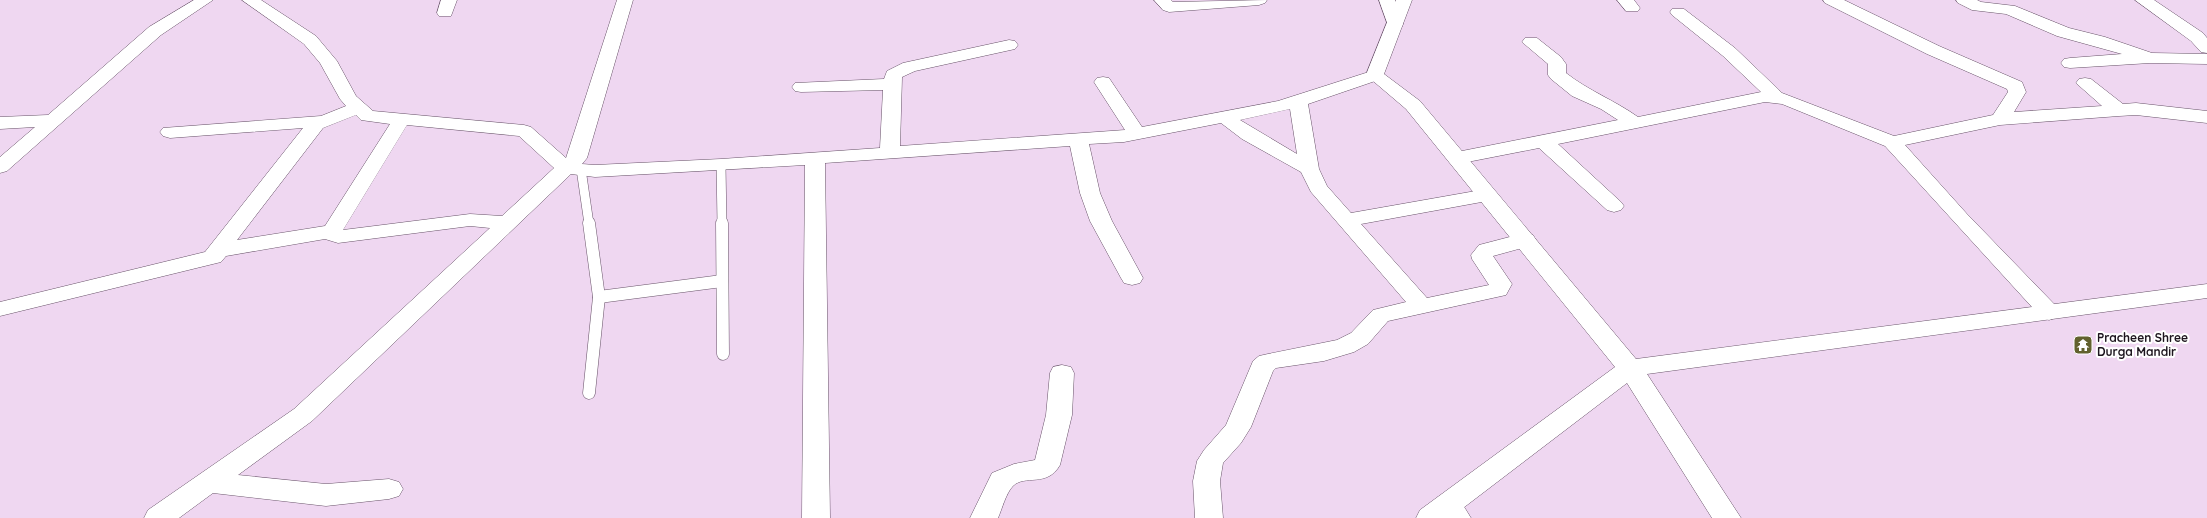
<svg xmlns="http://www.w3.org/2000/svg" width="2207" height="518" font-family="Quicksand,sans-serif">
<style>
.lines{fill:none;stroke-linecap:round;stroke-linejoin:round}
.lane-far1-casing{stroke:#685369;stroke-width:10}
.lane-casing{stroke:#685369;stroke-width:13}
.street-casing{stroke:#685369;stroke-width:1}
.secondary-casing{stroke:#685369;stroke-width:1}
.lane-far1{stroke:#fff;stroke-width:9}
.lane{stroke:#fff;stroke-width:12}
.street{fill:#fff;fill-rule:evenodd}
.secondary{fill:#fff;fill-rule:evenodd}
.labels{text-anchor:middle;stroke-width:4;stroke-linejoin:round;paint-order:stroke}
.poi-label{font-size:12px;font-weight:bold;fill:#1d151e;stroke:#fff;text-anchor:start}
</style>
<rect width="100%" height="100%" fill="#efd7f1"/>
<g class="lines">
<g class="lane-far1-casing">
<g id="lane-far1">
<path d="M721 165 722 224"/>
<path d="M581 169 589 224"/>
</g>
</g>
<g class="lane-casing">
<g id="lane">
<path d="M589 223 599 297 589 393"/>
<path d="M722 223 723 354"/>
<path d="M599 297 722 281"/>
</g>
</g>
<g class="street-casing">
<g id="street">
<path d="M194 0H213L161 35 7 171 0 173V157L35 127 0 129V117L48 115 149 27Z"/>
<path d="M242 0H261L316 36 337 61 356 96 373 111 524 125 531 127 566 158 617 0H633L587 158 582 164 595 165 721 159 880 148 883 90 801 92 795 91 792 87 795 83 884 79 887 71 903 63 1009 40 1015 41 1018 45 1015 49 915 71 902 77 900 146 1125 130 1094 82 1097 78 1103 77 1109 78 1142 127 1278 101 1375 70 1381 71 1384 75 1381 79 1308 104 1319 169 1327 186 1351 213 1487 189 1494 191 1497 195 1494 199 1487 201 1361 224 1427 298 1489 285 1472 259 1471 255 1479 245 1525 233 1533 235 1536 240 1533 245 1493 256 1512 284 1506 295 1388 321 1368 344 1354 352 1324 361 1276 368 1273 371 1251 427 1241 443 1223 463 1220 481 1223 518H1195L1193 481 1197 461 1204 450 1226 425 1253 361 1259 356 1268 354 1337 340 1351 333 1373 310 1406 302 1311 192 1301 172 1242 139 1221 123 1124 142 1089 144 1100 193 1112 221 1143 278 1140 283 1132 285 1124 283 1121 278 1090 221 1080 193 1070 146 825 163 830 518H802L805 165 595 177 571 174 312 421 238 475 326 484 389 479 399 482 403 489 399 496 389 499 326 506 213 493 179 518H144L148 510 294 409 490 228 470 226 338 243 325 239 226 256 221 262 0 316V302L205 252 303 128 170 138 163 136 160 132 163 128 321 116 346 106 340 99 320 63 304 44ZM1290 109 1297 154 1240 120ZM356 115 361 120 390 124 325 226 237 240 323 128ZM407 125 519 136 554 168 502 216 470 214 343 230Z"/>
<path d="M441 0H457L451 16H439L437 13Z"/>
<path d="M1154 0H1171L1173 2 1267 0 1265 3 1259 5 1169 12 1163 10Z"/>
<path d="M1379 0H1395L1403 24 1401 28H1389Z"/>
<path d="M1617 0H1634L1640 8 1638 11H1626Z"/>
<path d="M1823 0H1844L1939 46 2022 82 2026 92 2014 112 2102 106 2076 83 2079 79 2085 78 2091 79 2123 104 2136 103 2207 111V123L2136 115 2119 116 2000 125 1905 145 1967 214 2057 307 2061 312 2057 317 2049 320 2041 317 1885 146 1782 104 1765 102 1558 144 1621 202 1624 206 1621 210 1614 212 1607 210 1539 148 1457 164 1450 162 1447 158 1450 154 1457 152 1618 120 1601 109 1572 96 1551 79 1548 75V64L1522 42 1525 38H1537L1561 57 1566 64V73C1589 91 1614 100 1638 117L1761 92 1723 56 1672 15 1670 12 1672 9H1684L1735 48 1782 93 1894 136 1993 115 2008 92 2007 89 1927 54 1825 3Z"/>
<path d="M1956 0H1977L1981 2 2015 6 2069 28 2105 37 2152 53 2207 54V64L2150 63 2070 68 2064 67 2061 63 2064 59 2070 58 2122 54 2057 36 2006 14 1972 10 1958 3Z"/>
<path d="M2135 0H2154L2203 33 2207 38V53L2201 52 2191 41Z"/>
<path d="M1062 365 1071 367 1074 373 1072 415 1060 465C1047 488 1025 474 1013 486 1006 493 1002 509 998 518H970L992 473 1014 464 1035 460 1046 415 1050 373 1053 367Z"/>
<path d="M1448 494 1458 497 1471 518H1442L1434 505 1438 497Z"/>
</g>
</g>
<g class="secondary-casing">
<path id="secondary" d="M1396 0H1412L1384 74 1420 101 1636 359 2207 284V298L1647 374 1741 518H1712L1627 383 1450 518H1416L1420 510 1615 367 1406 109 1366 75Z"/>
</g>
<use href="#lane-far1" class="lane-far1"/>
<use href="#lane" class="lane"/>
<use href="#street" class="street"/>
<use href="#secondary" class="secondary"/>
</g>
<defs>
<g id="temple-square" transform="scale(1)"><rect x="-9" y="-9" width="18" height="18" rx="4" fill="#62612e" stroke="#fff"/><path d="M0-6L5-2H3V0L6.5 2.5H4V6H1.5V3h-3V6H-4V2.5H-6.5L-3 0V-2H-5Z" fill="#fff"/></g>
</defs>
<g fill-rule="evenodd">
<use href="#temple-square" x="2083" y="345"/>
</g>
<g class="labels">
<g class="poi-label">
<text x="2097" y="342">Pracheen Shree<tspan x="2097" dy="14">Durga Mandir</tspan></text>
</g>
</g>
</svg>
